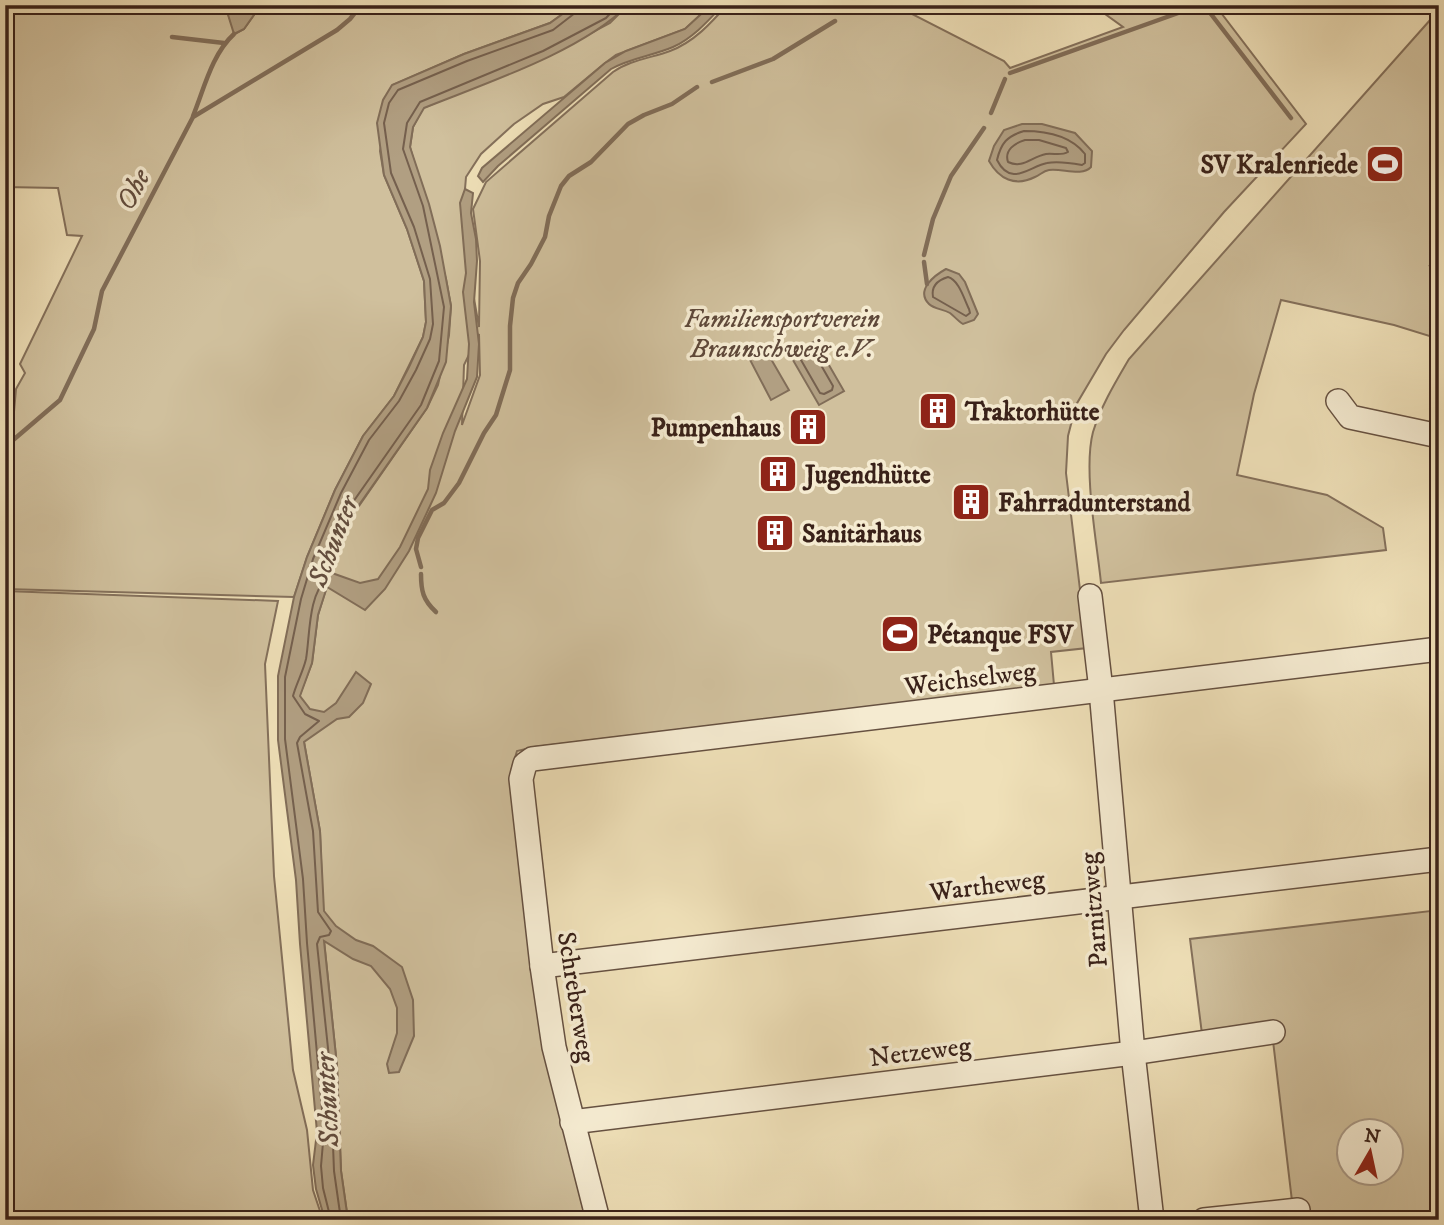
<svg xmlns="http://www.w3.org/2000/svg" width="1444" height="1225" font-family="'IM FELL DW Pica',serif">
<style>
.green{fill:#d0c09d;stroke:#84705b;stroke-width:2;fill-rule:evenodd}
.water{fill:#b19f82;stroke:#816d58;stroke-width:2}
.lines{fill:none;stroke-linecap:round;stroke-linejoin:round}
.shore{stroke:#75604e;stroke-width:2}
.stream{stroke:#816d58;stroke-width:4.5}
.minor-casing{stroke:#665141;stroke-width:26}
.minor{stroke:#f5ebd1;stroke-width:23}
.labels{text-anchor:middle;stroke-width:7;stroke-linejoin:round;paint-order:stroke}
.poi-label{font-size:26px;font-weight:bold;fill:#392119;stroke:#f5ebd1;text-anchor:start}
.park-label{font-size:26px;font-style:italic;fill:#5f493a;stroke:#f5ebd1}
.street-label{font-size:26px;fill:#392119;stroke:#f5ebd1}
.water-label{font-size:28px;font-style:italic;fill:#634d3e;stroke:#f5ebd1}
</style>
<rect width="100%" height="100%" fill="#efe0b8"/>
<filter id="stains"><feTurbulence type="fractalNoise" baseFrequency=".00286" numOctaves="4"/><feColorMatrix values="0 0 0 0 .2 0 0 0 0 .09 0 0 0 0 .02 0 0 0 .5 -.17"/></filter>
<radialGradient id="worn" r=".72"><stop offset=".6" stop-color="#630" stop-opacity="0"/><stop offset="1" stop-color="#630" stop-opacity=".3"/></radialGradient>
<g class="green">
<path d="M5 5H225L235 34 244 29 261 5H575L550 23 464 54 393 85 380 151 384 175 407 229 424 281 426 322 423 337 394 396 363 436 335 490 307 557 294 597 5 589V444L13 423 16 389 25 373 20 364 82 236 67 235 58 188 5 187Z"/>
<path d="M628 5H711L685 29 616 55 605 63 564 97 543 104 514 124 481 154 466 177 465 189 466 253 479 327 480 261 473 209 486 182 613 72C630 60 651 58 670 51 694 42 711 23 727 5H909L908 12 1004 61 1010 68 1123 27 1098 9 1082 5H1134L1162 11 1163 13 1185 5H1215L1306 124 1224 212 1124 330 1106 354 1076 405 1068 436 1066 473 1087 648 1051 652 1054 685 534 747 517 751 511 771 531 966 542 1042 586 1220H348L341 1171 337 1066 324 940 320 831 304 742 299 697 312 663 318 615 335 560 352 516 427 408 438 385 449 335 451 306 446 279 410 147 413 127 423 108 546 57 610 23ZM479 334 480 375 462 425 464 365Z"/>
<path d="M1439 10V273L1429 265 1439 275V339L1394 325 1281 300 1254 394 1237 475 1327 495 1383 528 1386 550 1101 583C1097 543 1083 470 1093 432 1101 406 1115 383 1129 359Z"/>
<path d="M5 591 278 601 265 664 274 876 293 1070 307 1130 313 1190 323 1220H5Z"/>
<path d="M1439 910V1220H1283L1294 1218 1271 1024 1202 1034 1190 939ZM1350 1130H1392V1172H1350Z"/>
</g>
<g class="water">
<path d="M225 5H261L244 29 234 34Z"/>
<path d="M575 5H628C581 52 486 83 424 108L413 127 410 147 429 204 440 246 451 306 446 362 427 408 352 515 335 560 332 573 360 583 378 579 400 547 428 489 430 470 443 433 467 379 469 344 463 292 466 273 460 203 465 189 473 193 471 213 476 239 477 261 474 302 479 344 477 377 455 431 436 493 409 551 385 589 365 610 327 587 318 615 312 663 300 696 310 709 324 712 336 703 356 672 371 684 363 703 349 717 337 719 304 742 320 831 324 911 336 926 356 940 373 946 402 967 413 1000 414 1036 399 1072 389 1073 387 1064 397 1033V1008L390 989 371 966 353 959 324 941 337 1066 341 1171 348 1220H325L316 1189 313 1165 317 1132 300 944 296 880 278 740V676L294 597 307 557 335 490 363 436 394 396 409 367 423 337 426 322 424 281 407 229 384 175 377 123 383 100 392 85 464 54 550 23Z"/>
<path d="M711 5H723C708 21 693 38 673 47 652 56 630 58 611 69L498 166 483 182 478 176 482 168 605 63 626 51 685 29Z"/>
<path d="M1022 124H1042L1075 133 1092 151 1091 167C1082 177 1062 168 1049 170 1043 171 1040 175 1035 177 1015 187 999 179 989 161L994 146 1004 130Z"/>
<path d="M946 269 959 274 965 282 978 314 974 320 963 324C958 321 954 316 950 313 943 309 934 309 929 304 915 290 935 275 946 269Z"/>
<path d="M815 341 844 391 819 405 790 355Z"/>
<path d="M760 344 764 347 789 390 771 400 748 356 747 351Z"/>
</g>
<g class="lines">
<g class="shore">
<path d="M1024 131C1046 131 1071 136 1085 154V163L1082 165C1071 163 1057 161 1047 163 1030 166 1011 188 997 160 1001 143 1007 136 1024 131Z"/>
<path d="M1025 140H1039L1066 148 1068 152C1061 156 1054 153 1046 154 1031 157 1023 169 1008 162 1004 150 1015 143 1025 140Z"/>
<path d="M948 277C959 280 964 299 969 309L970 313 966 316 933 297C931 286 938 280 948 277Z"/>
<path d="M810 352 814 353 833 386 832 390 824 394 820 393 801 360 802 356Z"/>
<path d="M331 1220 323 1188 321 1166 324 1131 307 943 303 879 285 739V677L301 599 313 559 341 493 369 440 399 401 416 370 430 339 433 324 430 279 414 227 391 173 384 123 389 103 398 90 467 61 553 30 575 13 578 5"/>
<path d="M341 1220 334 1171 330 1067 317 944 320 937 329 935 331 931 318 912 313 831 297 743 300 737 319 721 305 714 293 696C296 684 303 672 306 659 310 636 308 594 327 579L326 571 328 559 346 512 421 405 439 361 444 307 423 206 403 149 407 123 420 102 543 51 606 18 618 5"/>
</g>
<g class="stream">
<path d="M1204 5 1291 118"/>
<path d="M172 37 224 43"/>
<path d="M1010 73 1181 12"/>
<path d="M712 82 773 59 835 21"/>
<path d="M991 113 1005 79"/>
<path d="M193 116C204 89 212 54 234 34"/>
<path d="M924 255 933 219 951 176 984 128"/>
<path d="M924 262 927 284"/>
<path d="M5 447 60 400 94 329 102 291 193 117 337 30 350 19 361 5"/>
<path d="M421 567 416 549 418 538 432 510 444 503 459 483 484 433 496 415 510 370V326L513 298 518 283 531 264 545 237 549 216 561 186 569 176 591 162 628 124 644 115 672 104 697 87"/>
<path d="M421 574C421 591 423 600 436 612"/>
</g>
<g class="minor-casing">
<g id="minor">
<path d="M1338 401 1350 417 1439 436"/>
<path d="M1090 596 1101 690 1133 1053 1152 1220"/>
<path d="M542 966 1439 859"/>
<path d="M572 1122 1133 1053 1273 1032"/>
<path d="M598 1220 554 1047 542 966 521 779 525 764 532 759 1439 649"/>
<path d="M1204 1220 1298 1210"/>
</g>
</g>
<use href="#minor" class="minor"/>
</g>
<defs>
<g id="stadium-square" transform="scale(2.0125)"><rect x="-9" y="-9" width="18" height="18" rx="4" fill="#8f2418" stroke="#f5ebd1"/><path d="M0-5a6.5 5 0 1 0 0 10a6.5 5 0 1 0 0-10ZM-3.5-1.8h7v3.6h-7Z" fill="#fff"/></g>
<g id="building-square" transform="scale(2.0125)"><rect x="-9" y="-9" width="18" height="18" rx="4" fill="#8f2418" stroke="#f5ebd1"/><path d="M-4-6H4V6H1V3H-1V6H-4ZM-2.5-4.3h1.7v1.8h-1.7ZM.8-4.3h1.7v1.8H.8ZM-2.5-1h1.7V.8h-1.7ZM.8-1h1.7V.8H.8Z" fill="#fff"/></g>
</defs>
<g fill-rule="evenodd">
<use href="#stadium-square" x="1385" y="164"/>
<use href="#building-square" x="938" y="411"/>
<use href="#building-square" x="808" y="427"/>
<use href="#building-square" x="778" y="474"/>
<use href="#building-square" x="971" y="502"/>
<use href="#building-square" x="775" y="533"/>
<use href="#stadium-square" x="900" y="634"/>
</g>
<g class="labels">
<g class="poi-label">
<text x="1358" y="173" text-anchor="end">SV Kralenriede</text>
<text x="965" y="420">Traktorhütte</text>
<text x="781" y="436" text-anchor="end">Pumpenhaus</text>
<text x="805" y="483">Jugendhütte</text>
<text x="998" y="511">Fahrradunterstand</text>
<text x="802" y="542">Sanitärhaus</text>
<text x="927" y="643">Pétanque FSV</text>
</g>
<g class="park-label">
<text x="782" y="327">Familiensportverein<tspan x="782" dy="30">Braunschweig e.V.</tspan></text>
</g>
<g class="street-label">
<text transform="translate(970 678) rotate(-7)" y="9">Weichselweg</text>
<text transform="translate(987 885) rotate(-7)" y="9">Wartheweg</text>
<text transform="translate(1093 910) rotate(-95)" y="9">Parnitzweg</text>
<text transform="translate(577 997) rotate(81)" y="9">Schreberweg</text>
<text transform="translate(920 1051) rotate(-7)" y="9">Netzeweg</text>
</g>
<g class="water-label">
<text transform="translate(132 189) rotate(-63)" y="10">Ohe</text>
<text transform="translate(332 541) rotate(-69)" y="10">Schunter</text>
<text transform="translate(326 1100) rotate(-93)" y="10">Schunter</text>
</g>
</g>
<rect width="1444" height="1225" fill="none" stroke="#efe0b8" stroke-width="28"/>
<rect x="7" y="7" width="1430" height="1211" fill="none" stroke="#392119" stroke-width="3.5"/>
<rect x="14" y="14" width="1416" height="1197" fill="none" stroke="#392119" stroke-width="2"/>
<g transform="translate(1370 1152) rotate(9)"><circle r="33" fill="#f5ebd1" stroke="#aa9a87" stroke-width="2"/>
<path d="M0-5L12 26L0 18L-12 26Z" fill="#8f2418"/>
<text y="-10" font-size="19" font-weight="bold" text-anchor="middle" fill="#392119">N</text>
</g>
<rect width="100%" height="100%" filter="url(#stains)"/>
<rect width="100%" height="100%" fill="url(#worn)"/>
</svg>
